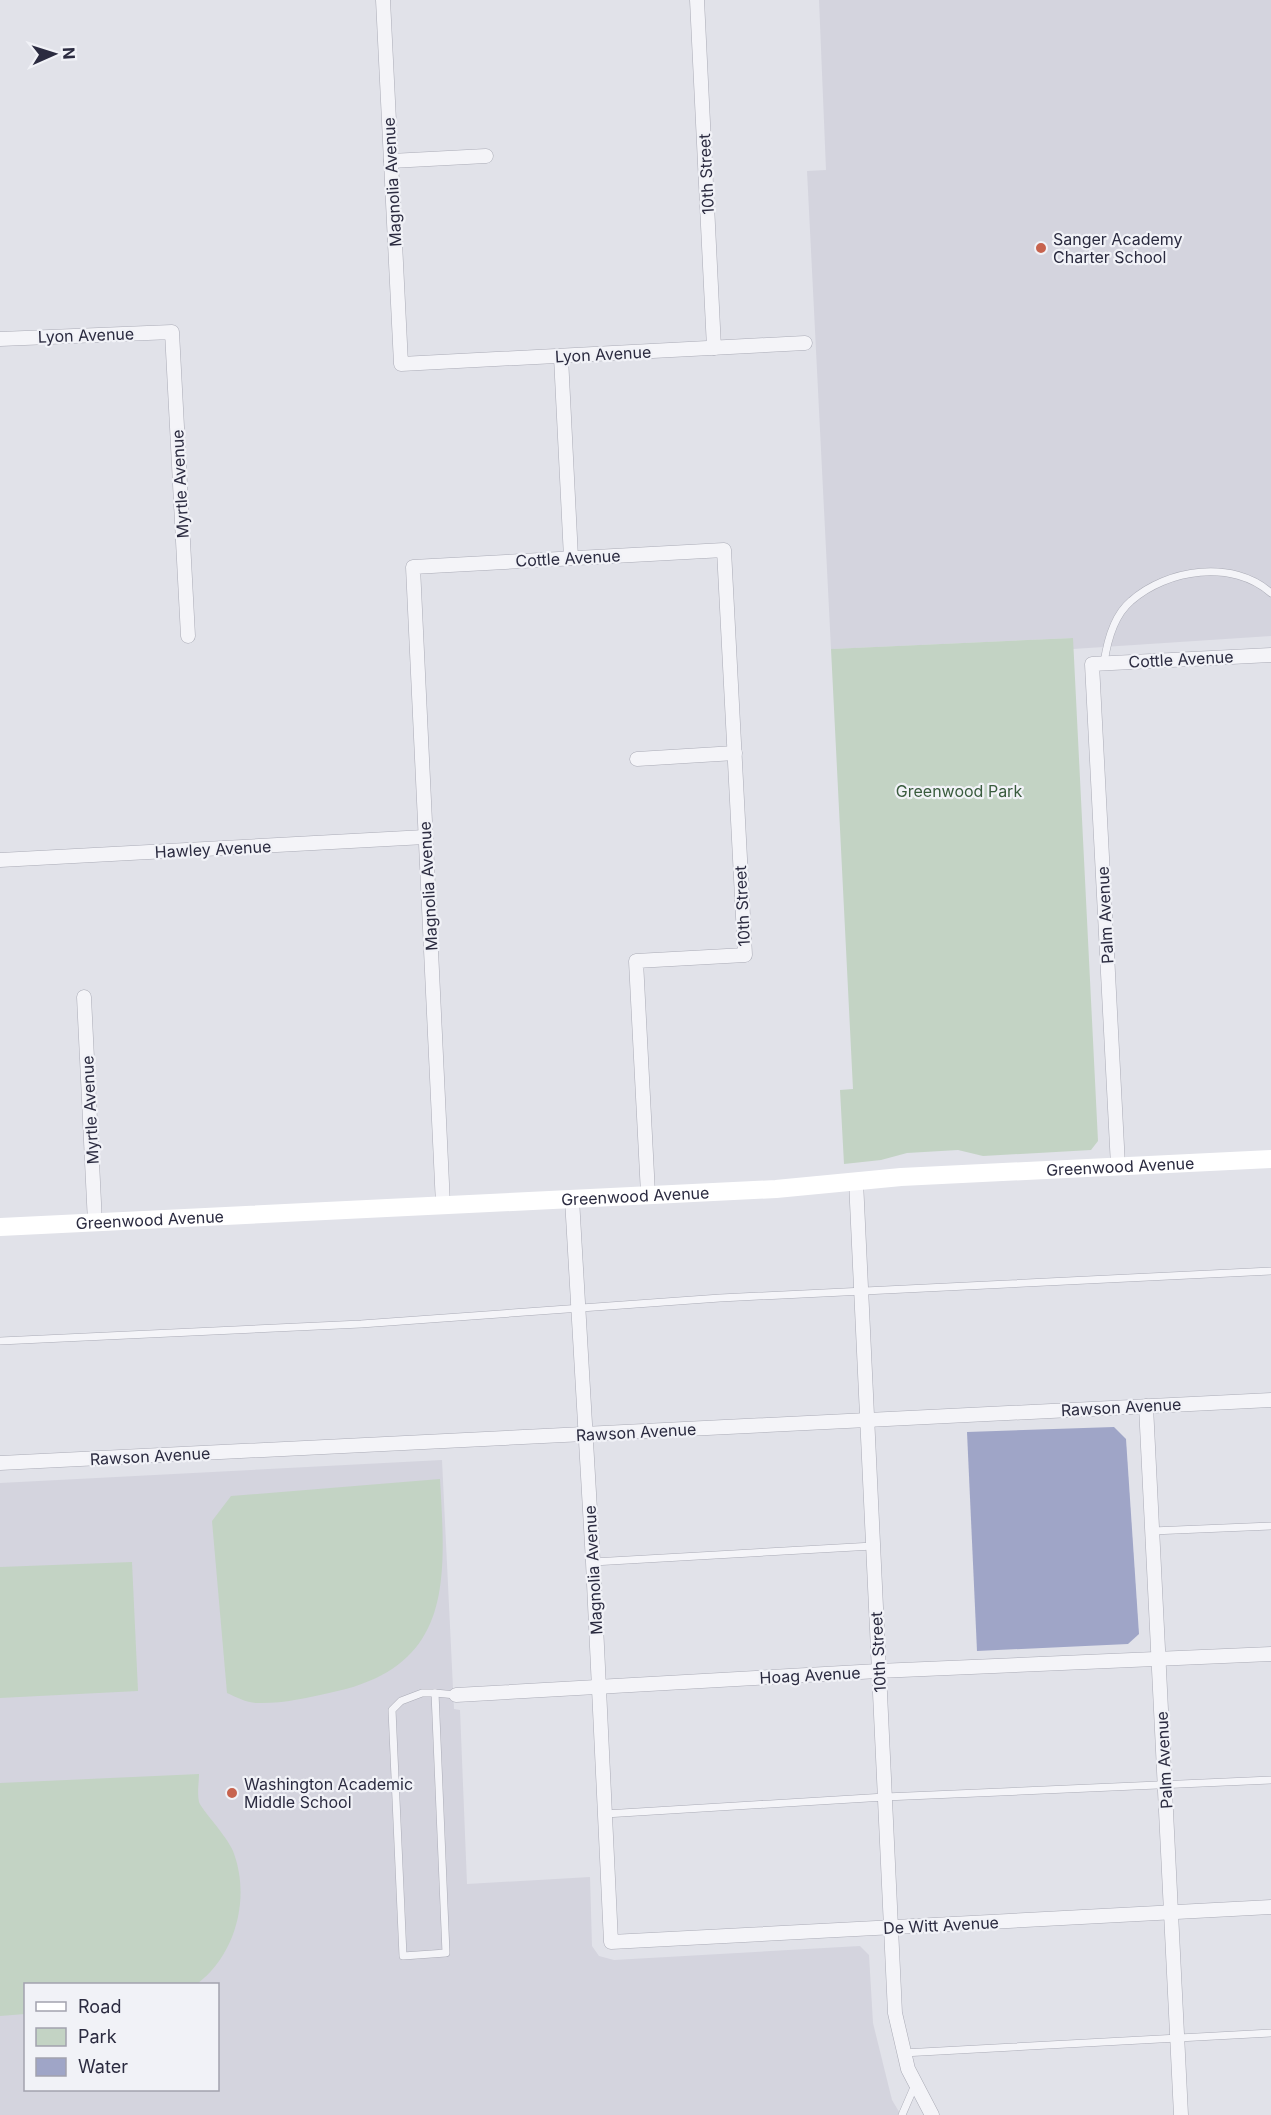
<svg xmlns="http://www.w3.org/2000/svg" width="1271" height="2115" font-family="Inter,sans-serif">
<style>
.built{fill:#d4d4de;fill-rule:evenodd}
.green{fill:#c3d3c4}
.water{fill:#9fa5c7}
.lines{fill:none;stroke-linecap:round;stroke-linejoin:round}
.lane-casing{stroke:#aaabb6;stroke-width:8}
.street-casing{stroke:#aaabb6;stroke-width:15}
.lane{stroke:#f4f4f8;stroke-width:7}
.street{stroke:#f4f4f8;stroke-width:14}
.secondary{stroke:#fff;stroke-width:18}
.poi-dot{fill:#c7634e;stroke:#f1f2f7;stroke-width:2}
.labels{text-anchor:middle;stroke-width:4.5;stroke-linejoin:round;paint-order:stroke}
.street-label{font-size:16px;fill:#2b2b40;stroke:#f1f2f7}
.poi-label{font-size:16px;fill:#2b2b40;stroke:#f1f2f7;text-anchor:start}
.park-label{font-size:16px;fill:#395b3d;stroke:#f1f2f7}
</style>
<rect width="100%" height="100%" fill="#e1e2e9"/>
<g class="built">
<path d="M819 0H1271V636L1073 649V638L831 649 807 171 826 170Z"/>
<path d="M442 1460 454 1709 460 1710 467 1884 590 1877 592 1946 599 1956 614 1960 860 1946 869 1955 873 2023 892 2100 901 2115H0V1483ZM26 1984H218V2090H26Z"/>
</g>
<g class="green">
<path d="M1073 638 1098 1141 1091 1150 983 1156 958 1150 907 1153 881 1160 844 1164 840 1090 853 1089 831 649Z"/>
<path d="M440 1479C446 1583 453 1668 329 1693 307 1698 280 1704 257 1703 247 1703 236 1697 227 1693L212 1521 231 1496Z"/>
<path d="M132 1562 138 1691 0 1698V1567Z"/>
<path d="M199 1774C199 1782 197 1793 199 1802 201 1809 227 1836 233 1851 251 1897 236 1955 197 1984H26L25 2014 0 2016V1783Z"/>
</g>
<path class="water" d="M1114 1427 1126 1439 1139 1634 1128 1644 977 1651 967 1432Z"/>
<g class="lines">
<g class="lane-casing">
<g id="lane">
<path d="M1104 663C1107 642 1113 616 1131 601 1167 569 1233 559 1271 593"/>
<path d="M0 1341 361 1324 720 1298 1271 1271"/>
<path d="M1152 1531 1271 1526"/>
<path d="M593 1562 873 1546"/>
<path d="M422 1693H435L446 1953 403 1956 392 1710 401 1701Z"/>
<path d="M435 1693 456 1695"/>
<path d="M605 1814 885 1797 1271 1780"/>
<path d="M903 2053 1271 2033"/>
<path d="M902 2115 915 2085"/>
</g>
</g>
<g class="street-casing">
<g id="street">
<path d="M383 0 401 364 805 343"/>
<path d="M697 0 714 348"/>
<path d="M391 161 486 156"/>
<path d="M0 339 172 332 188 636"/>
<path d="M561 357 571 558"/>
<path d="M637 759 735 753"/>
<path d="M0 860 425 837"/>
<path d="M84 997 95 1223"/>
<path d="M1118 1166 1092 664 1271 655"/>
<path d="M856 1181 895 2013 908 2069 932 2115"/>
<path d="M572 1199 593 1562 611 1942 1271 1907"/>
<path d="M443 1205 413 567 724 550 745 955 636 961 648 1194"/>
<path d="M1146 1406 1181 2115"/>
<path d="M0 1463 1271 1400"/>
<path d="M456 1695 878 1671 1271 1654"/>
</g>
</g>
<use href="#lane" class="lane"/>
<use href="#street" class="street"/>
<path class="secondary" id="s1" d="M0 1227 776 1189 901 1177 1271 1159"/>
</g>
<g class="poi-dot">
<circle cx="1041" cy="248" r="6"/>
<circle cx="232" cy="1793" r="6"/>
</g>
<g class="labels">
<g class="street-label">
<text transform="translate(706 174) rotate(-93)" y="6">10th Street</text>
<text transform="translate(392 182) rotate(-93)" y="6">Magnolia Avenue</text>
<text transform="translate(86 335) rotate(-2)" y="6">Lyon Avenue</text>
<text transform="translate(603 354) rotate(-3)" y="6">Lyon Avenue</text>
<text transform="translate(180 484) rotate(-93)" y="6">Myrtle Avenue</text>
<text transform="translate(568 558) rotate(-3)" y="6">Cottle Avenue</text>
<text transform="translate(1181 659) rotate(-3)" y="6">Cottle Avenue</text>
<text transform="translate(213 849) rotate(-3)" y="6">Hawley Avenue</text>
<text transform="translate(428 886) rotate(-93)" y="6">Magnolia Avenue</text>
<text transform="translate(742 906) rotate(-93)" y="6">10th Street</text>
<text transform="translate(1105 915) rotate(-93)" y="6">Palm Avenue</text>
<text transform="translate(90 1110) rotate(-93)" y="6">Myrtle Avenue</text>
<text dy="6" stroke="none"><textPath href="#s1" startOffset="1122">Greenwood Avenue</textPath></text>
<text dy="6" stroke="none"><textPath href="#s1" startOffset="636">Greenwood Avenue</textPath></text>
<text dy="6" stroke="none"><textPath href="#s1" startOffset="150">Greenwood Avenue</textPath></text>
<text transform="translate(1121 1407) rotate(-3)" y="6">Rawson Avenue</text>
<text transform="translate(636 1432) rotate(-3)" y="6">Rawson Avenue</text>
<text transform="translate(150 1456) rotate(-3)" y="6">Rawson Avenue</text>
<text transform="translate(593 1570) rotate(-93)" y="6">Magnolia Avenue</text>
<text transform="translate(878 1652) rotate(-93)" y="6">10th Street</text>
<text transform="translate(810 1675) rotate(-3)" y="6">Hoag Avenue</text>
<text transform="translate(1164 1760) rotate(-93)" y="6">Palm Avenue</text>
<text transform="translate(941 1925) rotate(-3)" y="6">De Witt Avenue</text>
</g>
<g class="poi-label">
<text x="1053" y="245">Sanger Academy<tspan x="1053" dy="18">Charter School</tspan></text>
<text x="244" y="1790">Washington Academic<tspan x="244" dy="18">Middle School</tspan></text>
</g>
<g class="park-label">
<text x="959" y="797">Greenwood Park</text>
</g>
</g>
<rect x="24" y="1983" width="195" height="108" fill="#f1f2f7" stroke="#a2a2ae" stroke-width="1.5"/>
<rect x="36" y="2002" width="30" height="9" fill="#ffffff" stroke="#a2a2ae" stroke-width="1.5"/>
<text x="78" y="2013" font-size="18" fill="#2b2b40">Road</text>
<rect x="36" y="2028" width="30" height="18" fill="#c3d3c4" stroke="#a2a2ae" stroke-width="1.5"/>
<text x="78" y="2043" font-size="18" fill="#2b2b40">Park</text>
<rect x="36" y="2058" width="30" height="18" fill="#9fa5c7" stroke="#a2a2ae" stroke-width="1.5"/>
<text x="78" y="2073" font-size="18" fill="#2b2b40">Water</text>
<g transform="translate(54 54) rotate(87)" stroke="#f1f2f7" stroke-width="4.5" paint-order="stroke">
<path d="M0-4.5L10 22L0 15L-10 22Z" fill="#2b2b40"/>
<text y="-9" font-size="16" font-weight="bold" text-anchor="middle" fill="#2b2b40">N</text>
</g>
</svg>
